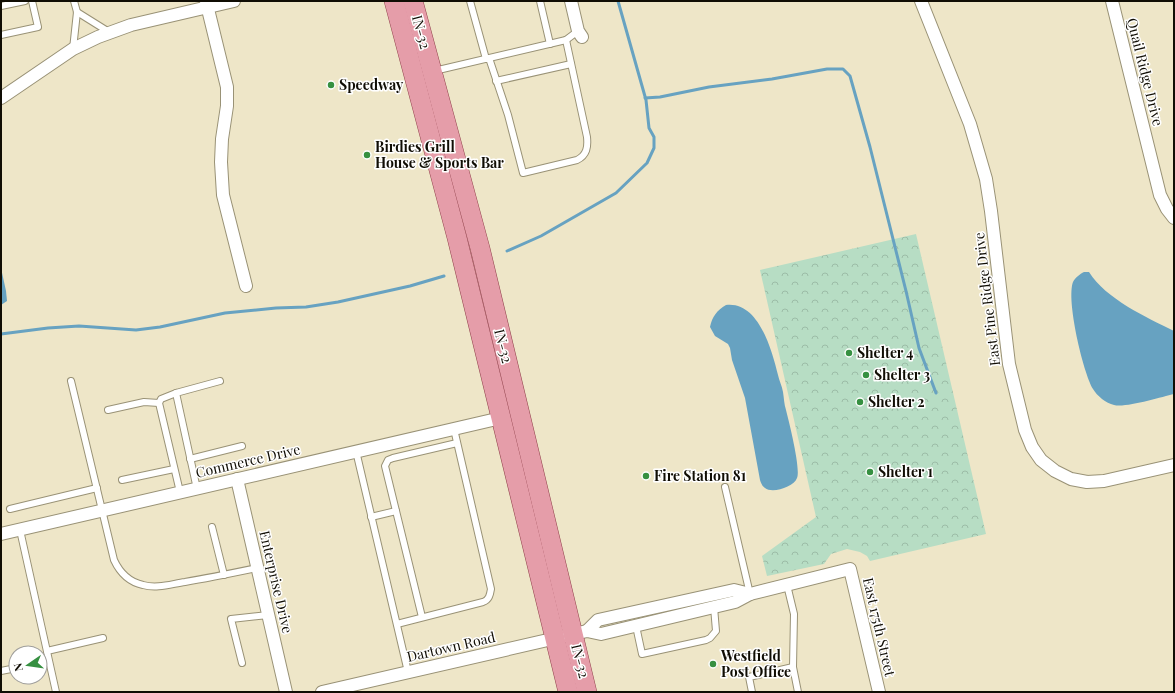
<svg xmlns="http://www.w3.org/2000/svg" width="1175" height="693" font-family="'Playfair Display',serif">
<style>
.park{fill:url(#park-crowns)}
.water{fill:#67a2c1}
.lines{fill:none;stroke-linecap:round;stroke-linejoin:round}
.stream{stroke:#67a2c1;stroke-width:3}
.lane-casing{stroke:#999276;stroke-width:8}
.street-casing{stroke:#999276;stroke-width:14}
.primary-casing{stroke:#8f404a;stroke-width:20}
.lane{stroke:#fff;stroke-width:6}
.street{stroke:#fff;stroke-width:12}
.primary{stroke:#e59da9;stroke-width:19}
.poi-dot{fill:#369041;stroke:#fff;stroke-width:1.5}
.labels{text-anchor:middle;stroke-width:3;stroke-linejoin:round;paint-order:stroke}
.street-label{font-size:14px;fill:#100d04;stroke:#fff}
.poi-label{font-size:14px;font-weight:bold;fill:#100d04;stroke:#fff;text-anchor:start}
</style>
<defs>
<pattern id="park-crowns" width="20" height="18" patternUnits="userSpaceOnUse"><rect width="20" height="18" fill="#b7ddc4"/><path d="M2 6a3 3 0 1 1 6 0M12 15a3 3 0 1 1 6 0" fill="none" stroke="#9cbca7"/></pattern>
</defs>
<rect width="100%" height="100%" fill="#eee6c8"/>
<path class="park" d="M916 234 986 534 870 561 867 556 860 552 847 549 831 554 824 564 767 576 762 556 816 517 760 270Z"/>
<g class="water">
<path d="M1 268 6 291 7 301 1 305Z"/>
<path d="M1084 272H1089C1106 299 1146 317 1174 331V394C1161 397 1126 408 1114 405 1106 403 1097 396 1093 389 1083 372 1066 300 1073 282 1075 278 1080 274 1084 272Z"/>
<path d="M726 305C759 301 772 351 778 375 779 380 782 386 783 392 784 398 784 404 786 410 789 422 801 469 797 478 794 487 772 494 765 488 762 486 761 483 760 480L745 398 732 360 730 348 728 344 715 336 710 327C712 317 717 310 726 305Z"/>
</g>
<g class="lines">
<g class="stream">
<path d="M645 98 660 97 709 87 772 79 827 69H843L850 76 870 147 906 291 919 348 936 393"/>
<path d="M507 251 541 236 616 193 647 163 654 148V137L649 128 646 100 618 1"/>
<path d="M1 334 48 328 79 326 136 330 160 327 225 313 276 308 306 307 338 302 410 286 444 276"/>
</g>
<g class="lane-casing">
<g id="lane">
<path d="M470 1 486 59"/>
<path d="M540 1 550 44"/>
<path d="M1 6 25 1"/>
<path d="M77 12 109 32"/>
<path d="M1 35 38 27 32 1"/>
<path d="M73 49 77 12 74 1"/>
<path d="M489 58 508 115 523 173 577 160C587 155 588 147 587 137L566 40"/>
<path d="M434 71 566 40 578 31"/>
<path d="M496 81 571 64"/>
<path d="M71 381 114 560C120 573 129 582 143 585 157 589 171 584 185 582 209 578 233 573 257 568"/>
<path d="M176 393 161 399 159 403 180 492"/>
<path d="M108 410 144 402 159 403"/>
<path d="M356 451 408 672"/>
<path d="M190 459 242 446"/>
<path d="M122 480 174 469"/>
<path d="M725 487 750 594"/>
<path d="M197 489 176 393 220 381"/>
<path d="M10 509 97 488"/>
<path d="M371 517 396 511"/>
<path d="M212 527 224 575"/>
<path d="M20 530 56 692"/>
<path d="M787 585 794 614 793 667 798 692"/>
<path d="M422 617 385 466 388 460 393 458 457 443"/>
<path d="M397 624 483 602C489 600 490 595 491 589L454 429"/>
<path d="M636 626 642 654 706 640 710 638 716 631 714 607"/>
<path d="M47 651 103 638"/>
<path d="M242 663 231 619 268 615"/>
<path d="M1 671 16 668"/>
<path d="M752 692 749 677 793 667"/>
</g>
</g>
<g class="street-casing">
<g id="street">
<path d="M206 1 227 87V106L222 139 221 162 223 195 246 286"/>
<path d="M571 1 578 31 582 37"/>
<path d="M921 1 970 124 986 179 991 211 1009 364 1025 430 1032 447 1041 460 1055 471 1071 479 1087 482 1104 481 1174 465"/>
<path d="M1112 1 1160 195 1167 209 1174 218"/>
<path d="M1 98 73 49 98 37 131 25 234 1"/>
<path d="M237 479 286 692"/>
<path d="M1 534 501 418"/>
<path d="M587 631 598 620 734 590 750 594"/>
<path d="M322 692 587 631 601 634 714 607 735 602 750 594 850 569 879 692"/>
</g>
</g>
<g class="primary-casing">
<g id="primary">
<path d="M394 1 457 238 568 692"/>
<path d="M413 1 480 248 587 692"/>
</g>
</g>
<use href="#lane" class="lane"/>
<use href="#street" class="street"/>
<use href="#primary" class="primary"/>
</g>
<g class="poi-dot">
<circle cx="331" cy="85" r="4"/>
<circle cx="367" cy="155" r="4"/>
<circle cx="849" cy="353" r="4"/>
<circle cx="866" cy="375" r="4"/>
<circle cx="860" cy="402" r="4"/>
<circle cx="870" cy="472" r="4"/>
<circle cx="646" cy="476" r="4"/>
<circle cx="713" cy="664" r="4"/>
</g>
<g class="labels">
<g class="street-label">
<text transform="translate(421 32) rotate(75)" y="5">IN-32</text>
<text transform="translate(1145 72) rotate(76)" y="5">Quail Ridge Drive</text>
<text transform="translate(987 299) rotate(-97)" y="5">East Pine Ridge Drive</text>
<text transform="translate(503 346) rotate(76)" y="5">IN-32</text>
<text transform="translate(248 461) rotate(-13)" y="5">Commerce Drive</text>
<text transform="translate(276 582) rotate(77)" y="5">Enterprise Drive</text>
<text transform="translate(879 627) rotate(77)" y="5">East 175th Street</text>
<text transform="translate(451 647) rotate(-13)" y="5">Dartown Road</text>
<text transform="translate(580 661) rotate(76)" y="5">IN-32</text>
</g>
<g class="poi-label">
<text x="339" y="90">Speedway</text>
<text x="375" y="152">Birdies Grill<tspan x="375" dy="16">House &amp; Sports Bar</tspan></text>
<text x="857" y="358">Shelter 4</text>
<text x="874" y="380">Shelter 3</text>
<text x="868" y="407">Shelter 2</text>
<text x="878" y="477">Shelter 1</text>
<text x="654" y="481">Fire Station 81</text>
<text x="721" y="661">Westfield<tspan x="721" dy="16">Post Office</tspan></text>
</g>
</g>
<rect width="1175" height="693" fill="none" stroke="#100d04" stroke-width="4"/>
<g transform="translate(28 665) rotate(257)"><circle r="19" fill="#ffffff" stroke="#9f9e9b"/>
<path d="M0-3L7 15L0 10L-7 15Z" fill="#369041"/>
<text y="-6" font-size="11" font-weight="bold" text-anchor="middle" fill="#100d04">N</text>
</g>
</svg>
